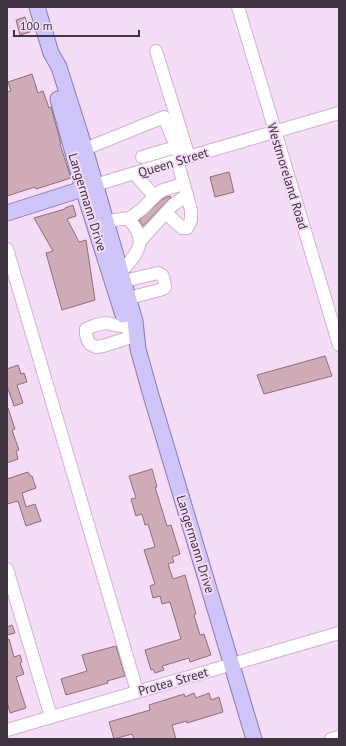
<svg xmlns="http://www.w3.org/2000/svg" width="346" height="746" font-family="'PT Sans',sans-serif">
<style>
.building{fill:#d0acb8;stroke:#8f6d79}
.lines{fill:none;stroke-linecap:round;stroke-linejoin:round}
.minor-casing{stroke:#cdb4ce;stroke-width:14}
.major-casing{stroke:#887ab5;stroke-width:17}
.minor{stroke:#fff;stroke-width:12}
.major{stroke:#d0c5f8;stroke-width:15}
.labels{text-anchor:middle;stroke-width:4;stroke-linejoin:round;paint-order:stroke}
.street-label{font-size:13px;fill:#3e343f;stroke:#f5dcf7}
</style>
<rect width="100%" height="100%" fill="#f5dcf7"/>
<g class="building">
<path d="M25 17 30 32 20 35 16 20Z"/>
<path d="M32 74 38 93 43 91 49 108 51 107 61 144H60L71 178 36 189 35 187 7 196V92L11 91 8 82Z"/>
<path d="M229 172 234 192 215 197 210 177Z"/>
<path d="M169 196 171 197 143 226 139 220 163 199Z"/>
<path d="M73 205 76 216 67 219 79 242 86 240 95 300 62 310 46 253 53 251 34 218 65 209V208Z"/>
<path d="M325 356 332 376 264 394 257 375Z"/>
<path d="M18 365 21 374 24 373 27 382 17 385 23 403 14 406 7 386V369Z"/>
<path d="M7 408H8L15 429 12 430 19 450 16 451 18 459 7 463Z"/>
<path d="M152 469 157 487H155L167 526 171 525 180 554 172 557 174 562 168 564 173 579 185 575 196 614 194 615 200 635 204 634 211 655 190 662 189 658 169 664 162 666 164 670 155 673 153 669 151 670 145 650 181 639 170 602 162 604 160 596 153 598 150 586 155 584 144 550 155 547 148 524 145 525 142 514 136 516 131 499 136 498 129 476Z"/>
<path d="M28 472 30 476H32L36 488 22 493 26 507 35 504 41 521 26 526 18 501 7 504V479Z"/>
<path d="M12 625 15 633 7 635V627Z"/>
<path d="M9 639 14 657 20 655 22 662 20 663 24 674 16 677 26 708 10 713 7 702V640Z"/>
<path d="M116 646 125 676 107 681 108 683 66 695 61 679 87 671 82 655Z"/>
<path d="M194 693 196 698 209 693 211 700 219 697 223 712 187 723V721L172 725 176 739H134L132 734 114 739 109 722 150 710 149 705 184 694 185 697Z"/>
</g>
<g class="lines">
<g class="minor-casing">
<g id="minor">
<path d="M238 7 339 345"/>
<path d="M156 51 189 157"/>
<path d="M85 149 164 117 181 159"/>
<path d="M142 157 176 147"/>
<path d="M135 174 154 196"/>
<path d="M95 185 181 159 339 113"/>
<path d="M166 213 182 228H187L191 220V210L177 160"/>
<path d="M106 221 130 218 142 209 158 193 163 190 183 184"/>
<path d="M140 241 173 205 187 195"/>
<path d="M7 249 137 691"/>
<path d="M121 272C137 254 150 240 128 219"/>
<path d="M124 281 158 273 162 275 164 280 165 287 163 289 129 298"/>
<path d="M127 327 106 323 96 325 86 329V334L88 341 90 344 96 347 103 346 131 337"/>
<path d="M7 569 51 717"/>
<path d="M7 730 339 633"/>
<path d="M331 739 339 737"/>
</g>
</g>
<g class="major-casing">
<g id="major">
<path d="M37 7 51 53 59 67 85 149 135 321 138 349 150 392 254 739"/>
<path d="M58 99 83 189 123 315"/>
<path d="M7 213 92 186"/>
</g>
</g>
<use href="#minor" class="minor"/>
<use href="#major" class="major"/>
</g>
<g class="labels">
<g class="street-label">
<text transform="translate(173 162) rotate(-17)" y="5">Queen Street</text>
<text transform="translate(288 176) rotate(73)" y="5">Westmoreland Road</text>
<text transform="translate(88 202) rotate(73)" y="5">Langermann Drive</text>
<text transform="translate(196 544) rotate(73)" y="5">Langermann Drive</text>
<text transform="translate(173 681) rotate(-16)" y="5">Protea Street</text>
</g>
</g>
<rect width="346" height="746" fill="none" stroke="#3e343f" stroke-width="16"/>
<path d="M14 30v6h125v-6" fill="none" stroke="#3e343f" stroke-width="2"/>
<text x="20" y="30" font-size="12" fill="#3e343f" stroke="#f5dcf7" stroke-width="3" paint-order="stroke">100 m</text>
</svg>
